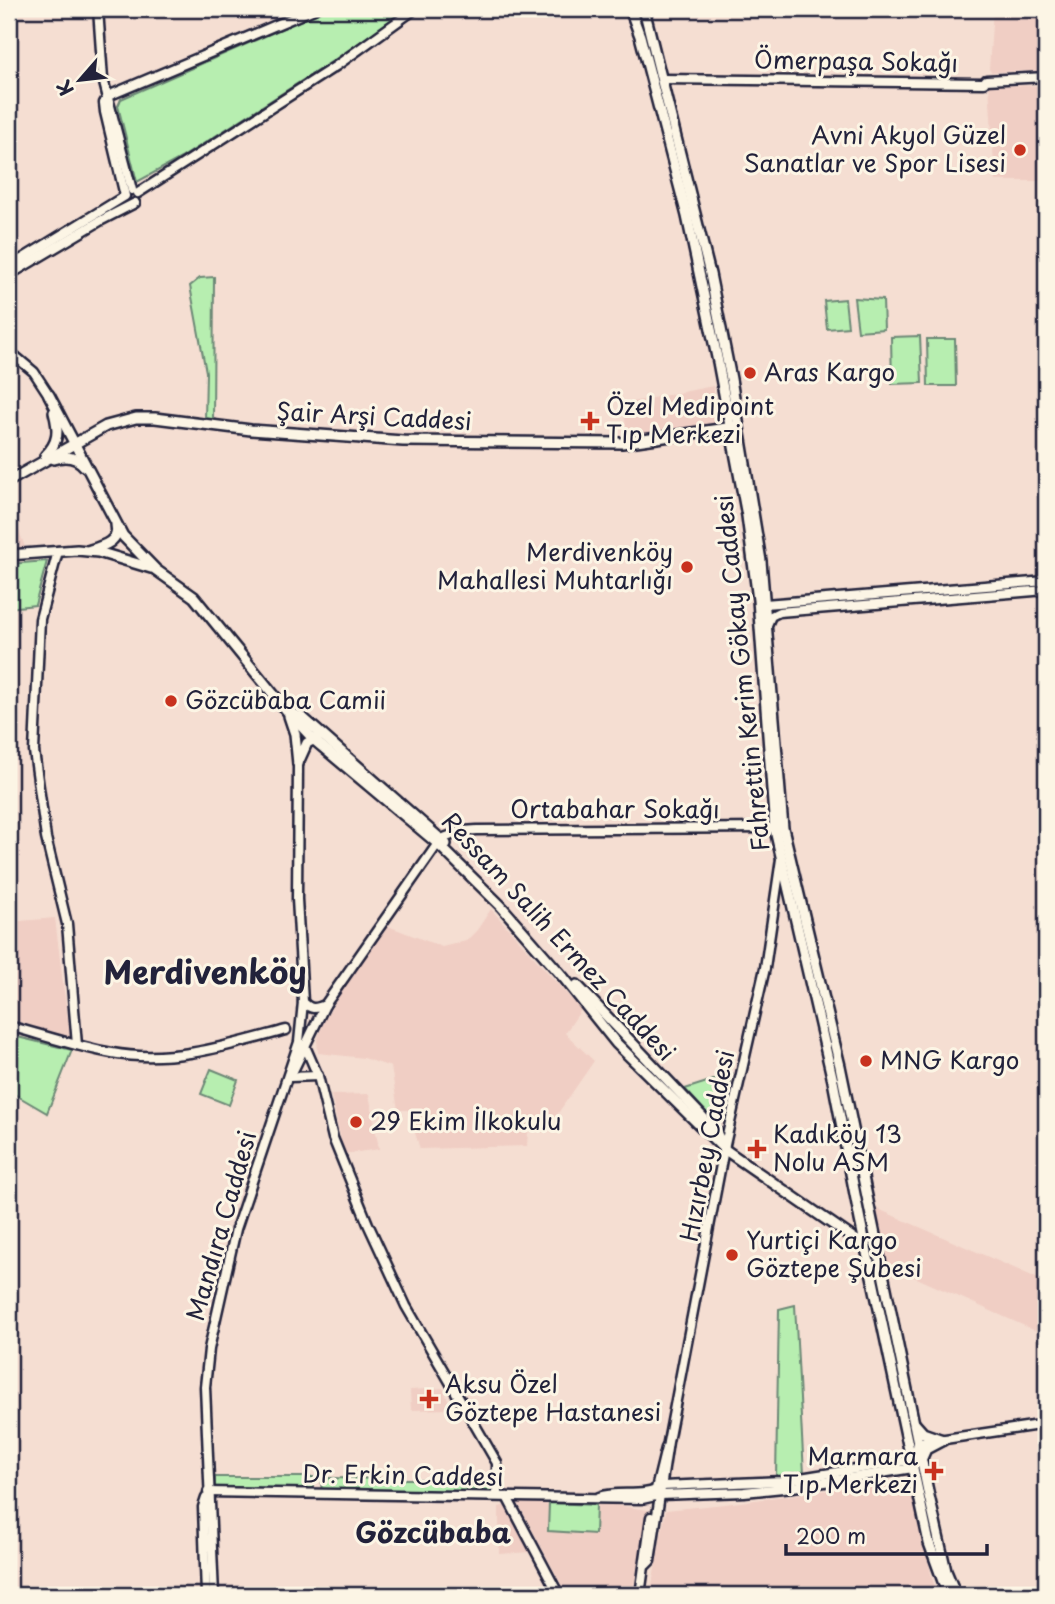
<svg xmlns="http://www.w3.org/2000/svg" width="1055" height="1604" font-family="'Playpen Sans',sans-serif">
<style>
.built{fill:#f0cec4}
.green{fill:#b7eeb0;stroke:#6c8876;stroke-width:2}
.lines{fill:none;stroke-linecap:round;stroke-linejoin:round}
.secondary-casing{stroke:#22223b;stroke-width:13}
.primary-casing{stroke:#22223b;stroke-width:14}
.secondary{stroke:#fcf5e5;stroke-width:8}
.primary{stroke:#fcf5e5;stroke-width:9}
.poi-dot{fill:#c8321e;stroke:#fcf5e5;stroke-width:2.5}
.labels{text-anchor:middle;stroke-width:6;stroke-linejoin:round;paint-order:stroke}
.street-label{font-size:24px;fill:#22223b;stroke:#fcf5e5}
.poi-label{font-size:24px;fill:#22223b;stroke:#fcf5e5;text-anchor:start}
.quarter-label{font-size:28px;font-weight:bold;fill:#22223b;stroke:#fcf5e5}
.district-label{font-size:32px;font-weight:bold;fill:#22223b;stroke:#fcf5e5}
</style>
<rect width="100%" height="100%" fill="#f5ded2"/>
<filter id="ink" filterUnits="userSpaceOnUse"><feTurbulence type="fractalNoise" baseFrequency=".0143" numOctaves="2"/><feDisplacementMap in="SourceGraphic" scale="14" xChannelSelector="R" yChannelSelector="G"/><feConvolveMatrix kernelMatrix="1 2 1 2 8 2 1 2 1" color-interpolation-filters="sRGB"/></filter>
<g filter="url(#ink)">
<g class="built">
<path d="M993 9H1046V68H1040L1039 71 991 72 989 69Z"/>
<path d="M989 85 1046 86V181H995Z"/>
<path d="M713 386 719 423 628 438 622 404Z"/>
<path d="M9 504 25 547V548L9 549Z"/>
<path d="M491 909 581 1010 565 1033 594 1061 545 1132 528 1131 527 1146 420 1149 408 1110H398L391 1067 364 1058 318 1053 317 1040 324 1021 349 978 388 926 442 947 466 941 477 930Z"/>
<path d="M55 918 63 984 71 1039 9 1018V985L11 972 9 963V922Z"/>
<path d="M369 1094 379 1149 344 1154 331 1095Z"/>
<path d="M878 1209 1046 1282V1312L1036 1331 885 1264 873 1214Z"/>
<path d="M443 1388 452 1409 411 1410 410 1390Z"/>
<path d="M911 1479 932 1578 938 1595H650L666 1510 725 1504Z"/>
<path d="M594 1502 648 1510 632 1595H567L518 1503Z"/>
<path d="M506 1505 532 1552 499 1554V1507Z"/>
</g>
<g class="green">
<path d="M327 9H408L334 60 181 158 137 182 118 106 121 99Z"/>
<path d="M214 277 213 422 205 421 206 372 190 286 200 278Z"/>
<path d="M854 298 883 300 884 329 858 331Z"/>
<path d="M845 299 848 327 827 329 824 301Z"/>
<path d="M920 336 922 383 892 384 891 337Z"/>
<path d="M927 339H955L956 386H928Z"/>
<path d="M47 561 35 605 9 608V564Z"/>
<path d="M9 1035 72 1050 47 1113 9 1091Z"/>
<path d="M211 1069 238 1080 229 1105 201 1094Z"/>
<path d="M732 1074 723 1120 716 1123 685 1089Z"/>
<path d="M795 1305 804 1474 776 1477 779 1309Z"/>
<path d="M215 1477H313V1490L215 1488Z"/>
<path d="M322 1478 494 1480 495 1493 321 1492Z"/>
<path d="M549 1503 596 1505 595 1534 548 1531Z"/>
</g>
<g class="lines">
<g class="secondary-casing">
<g id="secondary">
<path d="M98 9 103 79 132 190"/>
<path d="M662 79 984 83 986 80 1046 77"/>
<path d="M108 96 314 9"/>
<path d="M138 193 336 66 415 9"/>
<path d="M9 267 125 196 105 112 104 103 108 96"/>
<path d="M9 275 100 221 135 203"/>
<path d="M9 351 34 372 49 395"/>
<path d="M58 551 40 619 34 751 46 838 67 924 77 1045"/>
<path d="M761 606 765 604 1046 581"/>
<path d="M767 625 771 616 779 612 1046 590"/>
<path d="M303 1002C311 1010 315 1009 325 1005"/>
<path d="M9 1026C43 1035 77 1047 112 1053 172 1064 230 1045 286 1030"/>
<path d="M305 1046 318 1076 333 1138 368 1224 406 1306 497 1463V1496"/>
<path d="M291 1075 325 1005 441 839 463 831 477 830 775 828 779 826"/>
<path d="M290 1077 318 1076"/>
<path d="M917 1447 918 1443 1046 1424"/>
<path d="M208 1492 642 1499 660 1495 744 1492 793 1487 913 1468"/>
<path d="M655 1493 666 1448"/>
<path d="M507 1497 559 1595"/>
<path d="M599 1497C618 1490 646 1499 662 1486L782 1481 917 1459"/>
<path d="M206 1498 203 1507 206 1595"/>
<path d="M646 1565 650 1561 668 1442 724 1149 765 968 781 859"/>
<path d="M214 1595 205 1387 209 1349 236 1229 299 1042 303 1002 297 899 298 764"/>
<path d="M640 1595 651 1517"/>
</g>
</g>
<g class="primary-casing">
<g id="primary">
<path d="M630 9 640 36 687 216 718 362 747 516 758 600 775 830 833 1081 860 1220 929 1543 948 1595"/>
<path d="M644 9 710 274 731 379 761 561 783 828 840 1066 929 1496 946 1571 956 1595"/>
<path d="M49 395 123 536 156 570 194 597 287 711 313 739 437 843 501 906 564 978 616 1043 724 1149 866 1247"/>
<path d="M45 456C59 442 59 431 54 412"/>
<path d="M54 459C66 455 77 457 85 467"/>
<path d="M9 481 106 426 136 418H155L251 430 403 441 622 443 734 427"/>
<path d="M90 550C104 546 120 541 116 525"/>
<path d="M9 555 77 550 98 552 151 568"/>
<path d="M292 713 303 718 446 844"/>
<path d="M289 716 295 734 298 764"/>
<path d="M298 763 307 743 319 737"/>
<path d="M577 985 715 1130 721 1142"/>
<path d="M915 1424 923 1433 943 1440"/>
<path d="M922 1458 926 1449 943 1440"/>
</g>
</g>
<use href="#secondary" class="secondary"/>
<use href="#primary" class="primary"/>
</g>
</g>
<g class="poi-dot">
<circle cx="1020" cy="150" r="7"/>
<circle cx="750" cy="373" r="7"/>
<path d="M586.5 410.5h7v7h7v7h-7v7h-7v-7h-7v-7h7z"/>
<circle cx="687" cy="567" r="7"/>
<circle cx="171" cy="701" r="7"/>
<circle cx="866" cy="1061" r="7"/>
<circle cx="356" cy="1122" r="7"/>
<path d="M753.5 1138.5h7v7h7v7h-7v7h-7v-7h-7v-7h7z"/>
<circle cx="732" cy="1255" r="7"/>
<path d="M425.5 1388.5h7v7h7v7h-7v7h-7v-7h-7v-7h7z"/>
<path d="M930.5 1460.5h7v7h7v7h-7v7h-7v-7h-7v-7h7z"/>
</g>
<g class="labels">
<g class="street-label">
<text transform="translate(856 62) rotate(1)" y="8">Ömerpaşa Sokağı</text>
<text transform="translate(374 417) rotate(3)" y="8">Şair Arşi Caddesi</text>
<text transform="translate(743 673) rotate(-96)" y="8">Fahrettin Kerim Gökay Caddesi</text>
<text x="615" y="818">Ortabahar Sokağı</text>
<text transform="translate(558 937) rotate(47)" y="8">Ressam Salih Ermez Caddesi</text>
<text transform="translate(708 1146) rotate(-79)" y="8">Hızırbey Caddesi</text>
<text transform="translate(222 1226) rotate(-74)" y="8">Mandıra Caddesi</text>
<text transform="translate(403 1476) rotate(1)" y="8">Dr. Erkin Caddesi</text>
</g>
<g class="poi-label">
<text x="1006" y="144" text-anchor="end">Avni Akyol Güzel<tspan x="1006" dy="28">Sanatlar ve Spor Lisesi</tspan></text>
<text x="764" y="381">Aras Kargo</text>
<text x="606" y="415">Özel Medipoint<tspan x="606" dy="28">Tıp Merkezi</tspan></text>
<text x="673" y="561" text-anchor="end">Merdivenköy<tspan x="673" dy="28">Mahallesi Muhtarlığı</tspan></text>
<text x="185" y="709">Gözcübaba Camii</text>
<text x="880" y="1069">MNG Kargo</text>
<text x="370" y="1130">29 Ekim İlkokulu</text>
<text x="773" y="1143">Kadıköy 13<tspan x="773" dy="28">Nolu ASM</tspan></text>
<text x="746" y="1249">Yurtiçi Kargo<tspan x="746" dy="28">Göztepe Şubesi</tspan></text>
<text x="445" y="1393">Aksu Özel<tspan x="445" dy="28">Göztepe Hastanesi</tspan></text>
<text x="918" y="1465" text-anchor="end">Marmara<tspan x="918" dy="28">Tıp Merkezi</tspan></text>
</g>
<g class="quarter-label">
<text x="433" y="1543">Gözcübaba</text>
</g>
<g class="district-label">
<text x="205" y="984">Merdivenköy</text>
</g>
</g>
<rect width="1055" height="1604" fill="none" stroke="#fcf5e5" stroke-width="35"/>
<rect x="18" y="18" width="1020" height="1569" fill="none" stroke="#22223b" stroke-width="2.5" filter="url(#ink)"/>
<g transform="translate(80 80) rotate(242)" stroke="#fcf5e5" stroke-width="5" paint-order="stroke">
<path d="M0-5L12 26L0 18L-12 26Z" fill="#22223b"/>
<text y="-10" font-size="19" font-weight="bold" text-anchor="middle" fill="#22223b">K</text>
</g>
<path d="M786 1544v10h201v-10" fill="none" stroke="#22223b" stroke-width="3.5"/>
<text x="796" y="1544" font-size="21" fill="#22223b" stroke="#fcf5e5" stroke-width="5" paint-order="stroke">200 m</text>
</svg>
